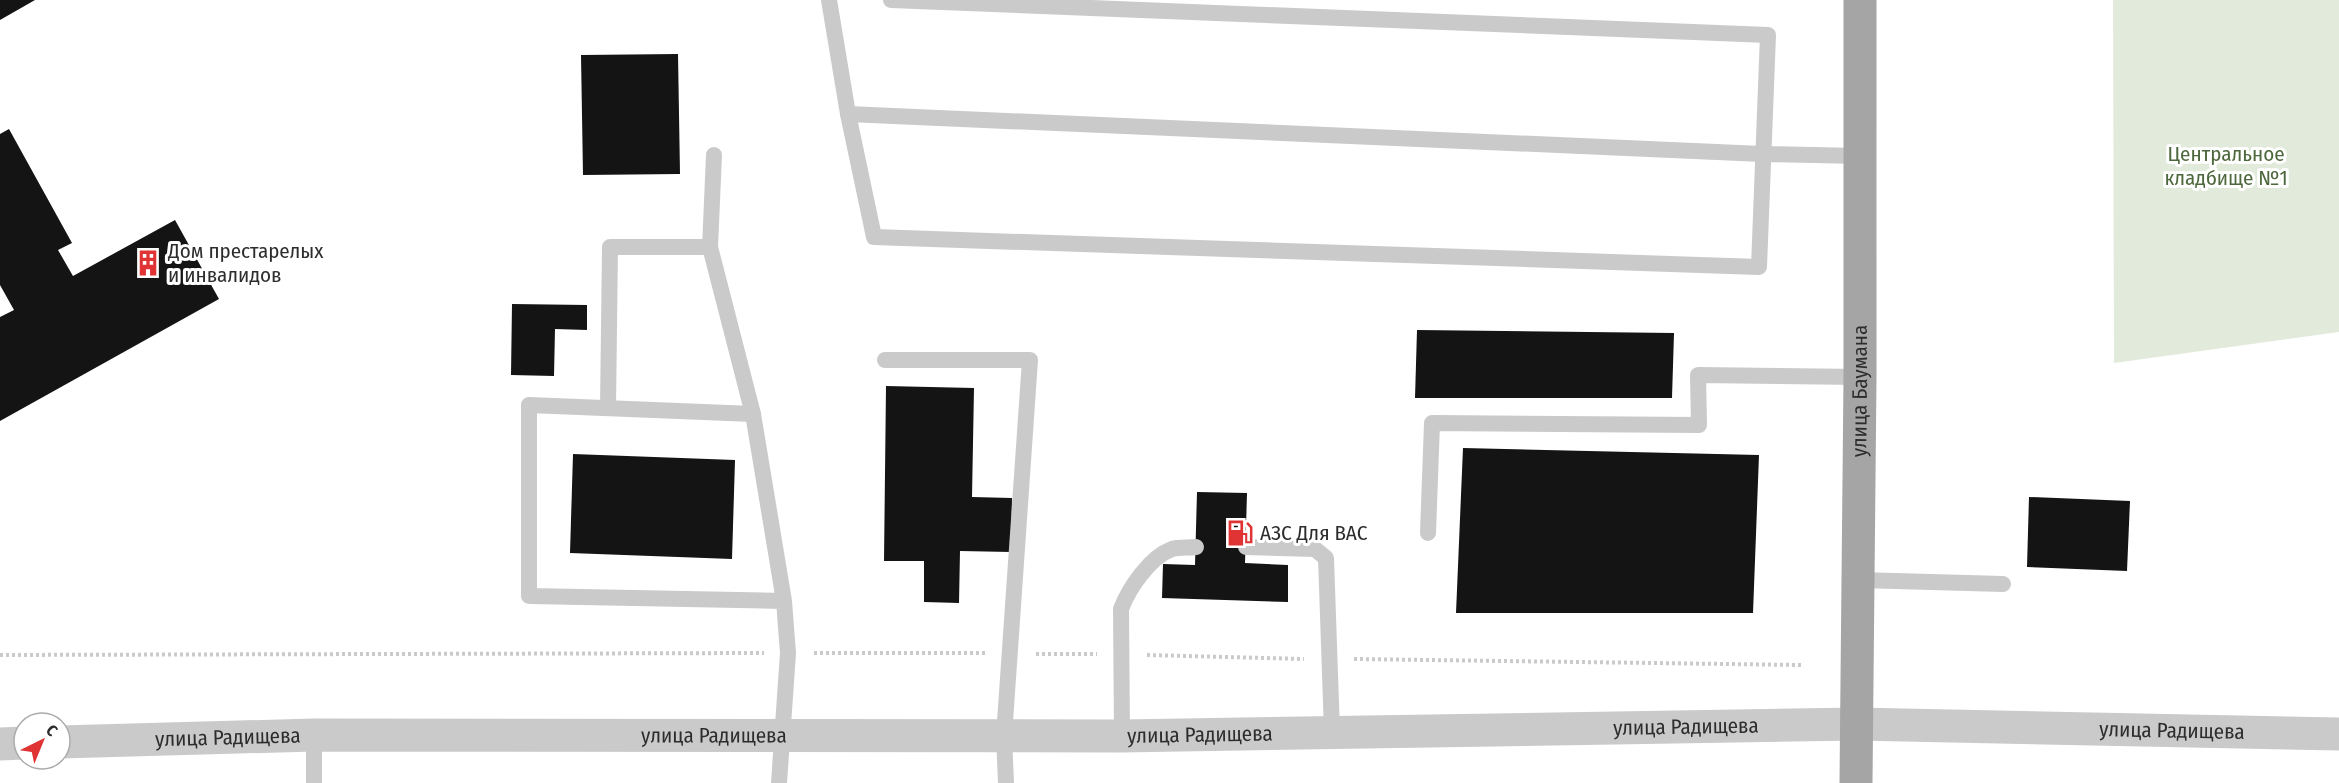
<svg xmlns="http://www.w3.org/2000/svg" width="2339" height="783" font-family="'Fira Sans Condensed',sans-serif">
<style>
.green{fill:#e2ebdb}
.building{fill:#141414}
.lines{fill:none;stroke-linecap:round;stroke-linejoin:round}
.path{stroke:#cacaca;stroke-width:4;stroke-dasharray:3 3;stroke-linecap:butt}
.service{stroke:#cacaca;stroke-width:16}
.minor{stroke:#cacaca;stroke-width:33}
.tertiary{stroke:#cacaca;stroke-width:33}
.primary{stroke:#a5a5a5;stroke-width:33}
.labels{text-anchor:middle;stroke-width:6;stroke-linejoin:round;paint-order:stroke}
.park-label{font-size:21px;fill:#4d683c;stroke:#fff}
.poi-label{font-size:21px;fill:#2d2d2d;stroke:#fff;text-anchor:start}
.street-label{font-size:21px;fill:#2d2d2d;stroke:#fff}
</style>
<rect width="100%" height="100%" fill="#fff"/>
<path class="green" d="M2113 0H2339V332L2114 363Z"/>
<g class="building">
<path d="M0 0H35L0 20Z"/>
<path d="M678 54 680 174 583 175 581 55Z"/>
<path d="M9 129 72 243 58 250 73 276 175 220 219 299 0 421V317L14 310 0 285V134Z"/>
<path d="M512 304 587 305V330L555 329 554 376 511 375Z"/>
<path d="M1417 330 1674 333 1672 398H1415Z"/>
<path d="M886 386 974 388 972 497 1012 498 1011 552 960 551 959 603 924 602V561H884Z"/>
<path d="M1463 448 1759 455 1753 613H1456Z"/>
<path d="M573 454 735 460 732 559 570 553Z"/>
<path d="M1197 492 1247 493 1245 563 1288 565V602L1162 598 1163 564 1195 565Z"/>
<path d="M2029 497 2130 501 2127 571 2027 567Z"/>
</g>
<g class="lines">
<g class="path">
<path d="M814 653H986"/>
<path d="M1036 654H1097"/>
<path d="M0 655 764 653"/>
<path d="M1147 655 1304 659"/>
<path d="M1354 659 1801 665"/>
</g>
<g class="service">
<path d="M829 0 848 114"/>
<path d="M891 0 1768 35 1759 267 874 237 848 114 1762 154 1859 156"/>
<path d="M710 247 753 414"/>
<path d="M885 360H1030L1004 736 1006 783"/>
<path d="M608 408 610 247H710L714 155"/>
<path d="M1428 533 1432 423 1699 425 1698 375 1860 377"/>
<path d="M1246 547 1315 549 1326 558 1332 732"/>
<path d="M1859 580 2003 584"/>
<path d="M1122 736 1121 609C1129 588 1150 557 1172 549 1179 547 1188 548 1196 547"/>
<path d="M314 783V735"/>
<path d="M779 783 788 653 784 601 753 414 529 405V596L784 601"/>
</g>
<path class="minor" id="s1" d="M1857 724 2339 734"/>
<g class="tertiary">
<path id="s2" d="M60 742 314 735 1122 736 1857 724"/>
<path d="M0 744 24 743"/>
</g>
<path class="primary" id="s3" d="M1856 783 1860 377V0"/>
</g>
<defs>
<g id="building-bare" transform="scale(2.07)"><path d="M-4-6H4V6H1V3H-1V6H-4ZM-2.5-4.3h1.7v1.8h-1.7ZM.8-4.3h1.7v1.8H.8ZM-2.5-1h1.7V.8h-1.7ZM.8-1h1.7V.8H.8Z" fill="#e03334" stroke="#fff" stroke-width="2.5" paint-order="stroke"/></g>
<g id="fuel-bare" transform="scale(2.07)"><path d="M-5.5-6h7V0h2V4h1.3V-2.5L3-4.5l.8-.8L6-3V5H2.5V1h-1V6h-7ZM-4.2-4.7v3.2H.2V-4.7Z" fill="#e03334" stroke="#fff" stroke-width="2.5" paint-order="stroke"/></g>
</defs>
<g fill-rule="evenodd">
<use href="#building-bare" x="148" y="263"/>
<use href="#fuel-bare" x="1240" y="533"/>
</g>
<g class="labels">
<g class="park-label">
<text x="2226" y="161">Центральное<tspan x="2226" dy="24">кладбище №1</tspan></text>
</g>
<g class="poi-label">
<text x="168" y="258">Дом престарелых<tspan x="168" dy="24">и инвалидов</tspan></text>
<text x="1260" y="540">АЗС Для ВАС</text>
</g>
<g class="street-label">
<text dy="7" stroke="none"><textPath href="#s3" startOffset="392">улица Баумана</textPath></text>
<text dy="7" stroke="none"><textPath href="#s2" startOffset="1626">улица Радищева</textPath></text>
<text dy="7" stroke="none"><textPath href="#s1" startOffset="315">улица Радищева</textPath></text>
<text dy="7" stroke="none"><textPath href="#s2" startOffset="1140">улица Радищева</textPath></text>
<text dy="7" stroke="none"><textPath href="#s2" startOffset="654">улица Радищева</textPath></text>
<text dy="7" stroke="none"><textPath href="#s2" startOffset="168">улица Радищева</textPath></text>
</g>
</g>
<g transform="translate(42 741) rotate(43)"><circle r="28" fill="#ffffff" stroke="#ababab" stroke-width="1.5"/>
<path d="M0-4.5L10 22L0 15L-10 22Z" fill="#e03334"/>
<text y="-9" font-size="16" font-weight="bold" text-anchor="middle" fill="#2d2d2d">С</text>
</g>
</svg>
